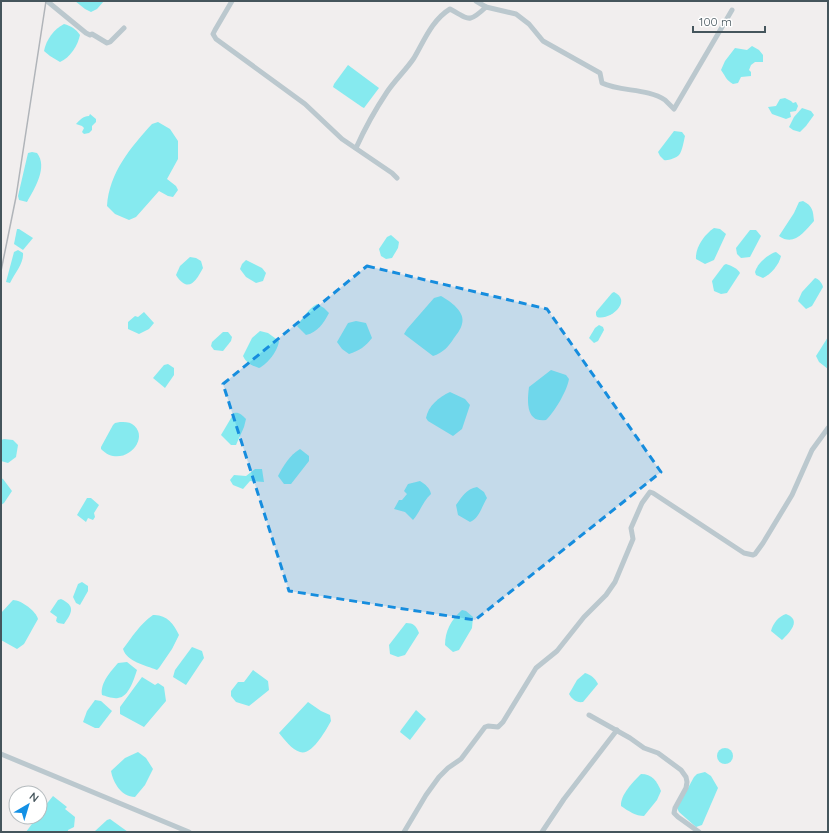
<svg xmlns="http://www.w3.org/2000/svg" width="829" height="833" font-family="Quicksand,sans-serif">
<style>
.water{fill:#86eaef}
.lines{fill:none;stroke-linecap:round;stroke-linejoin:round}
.minor{stroke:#bbc8ce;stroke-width:5}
.rail{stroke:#b0b4b9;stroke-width:1.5}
.marked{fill:#168dde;fill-opacity:0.2;stroke:#168dde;stroke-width:3;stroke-dasharray:8 5;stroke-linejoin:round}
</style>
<rect width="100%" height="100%" fill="#f1eeee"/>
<g class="water">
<path d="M75 1H104L97 9 91 12 85 9Z"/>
<path d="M64 24C71 26 76 29 80 35 78 45 70 58 60 62L50 56 44 51C46 40 54 29 64 24Z"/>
<path d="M752 46 759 50 763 55V62H755L751 65 749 70 751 72V76L741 77 738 83 733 84C726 80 726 77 721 70L725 61 735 48 747 50Z"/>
<path d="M348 65 379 88 364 108 362 107 333 87 334 84Z"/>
<path d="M785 98 791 101 793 103 796 102 798 106 796 111 790 112 791 117 786 119 772 114 768 107 776 106 780 99Z"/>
<path d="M802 108 811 111 814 115 806 126 800 132 793 130 789 127 794 117Z"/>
<path d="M90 114 96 119V122L92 126V130L89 133 84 134 82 132 84 128 82 126 76 124C80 120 83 116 89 116Z"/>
<path d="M158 122 170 129 178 141V159L167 179 176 186 178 190 173 197 168 196 159 191 136 217 129 220 115 214 107 206C109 173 131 147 152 124Z"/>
<path d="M674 131 682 132 685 136C684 140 682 152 679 155 676 158 668 161 664 160L660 156 658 152Z"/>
<path d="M32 152 37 153C48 167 35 188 27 202L19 200 18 196 28 153Z"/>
<path d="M803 201C813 206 813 211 814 221 804 232 794 247 779 236L794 213 799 202Z"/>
<path d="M714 228 720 229 726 234 714 260 705 264 696 259C695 247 705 234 714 228Z"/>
<path d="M17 229H19L33 238 23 250 14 244Z"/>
<path d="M750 230H756L761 236 750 257 741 258 737 254 736 248Z"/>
<path d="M391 235 399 242 398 248 392 258 386 259 381 256 379 249 387 237Z"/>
<path d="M18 250 23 253C24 263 15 273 10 283L6 282 14 252Z"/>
<path d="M776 252 781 256C779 265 771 274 763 278L756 275 755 272C757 264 768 254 776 252Z"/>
<path d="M190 257 196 258 201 261 203 268C196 281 188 294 176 275L180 266Z"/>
<path d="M246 260 262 268 266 273 263 281 256 283 246 277 240 269 242 264Z"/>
<path d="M726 264C732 266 737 268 740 273L727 293 721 294 714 291 712 281 724 265Z"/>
<path d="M815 278C819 279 822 283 823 287L812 306 806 309 798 301 802 292Z"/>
<path d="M614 292C633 301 610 321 597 317L596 315V312L612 293Z"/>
<path d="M441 296C450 301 466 312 462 324 461 329 457 334 454 338 449 346 443 353 433 356L404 334 407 329 434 298Z"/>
<path d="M317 304 324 308 329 313C323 324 318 332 306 335L297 326C303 318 309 308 317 304Z"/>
<path d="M144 312 154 323 149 329 139 334 128 329V322L135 316 138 317Z"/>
<path d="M356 321 366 323 372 338C366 346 359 351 349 354L342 349 337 342 348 323Z"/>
<path d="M599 325 603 327 604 330 598 341 594 343 589 338 595 328Z"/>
<path d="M260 331 268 333 279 341C278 350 268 364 259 368 253 366 246 363 243 356L252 338Z"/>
<path d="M223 332H228L232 337 231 341 223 351 214 350 211 346 212 342Z"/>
<path d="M828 337V369L819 362 816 356Z"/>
<path d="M168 364 174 368V375L165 388 153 378 164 365Z"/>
<path d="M551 370 566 375 569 379C567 391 555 411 546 420 526 423 527 402 529 387Z"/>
<path d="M450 392 465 399 470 405 462 429 453 436 428 421 426 418C428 406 439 397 450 392Z"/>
<path d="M234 413C239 412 242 415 246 419L244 427 236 445H231L221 435Z"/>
<path d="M120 422C124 422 129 422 132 424 153 438 122 471 101 449V447L113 425 115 423Z"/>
<path d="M4 439 13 440 18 445 16 457 8 463 1 461V440Z"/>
<path d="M300 449 309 456V461L291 484H284L278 476C283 466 290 455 300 449Z"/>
<path d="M255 469H262L264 482 250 481 243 489 233 485 230 480 234 475 246 476Z"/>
<path d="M1 478 3 479 12 491 4 503 1 505Z"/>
<path d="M420 481C425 484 430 488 431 494 423 501 420 512 413 520L405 512 394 509 399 500H402L407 494 404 491 408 484Z"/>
<path d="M477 487 484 492 487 498C482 506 479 519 470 522L458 515 456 505C462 497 466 489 477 487Z"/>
<path d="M87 498H91L99 505 94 513 95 517 93 520 88 518 86 522 77 515Z"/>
<path d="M82 582 88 586V591L80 605 76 603 73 597 78 584Z"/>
<path d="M61 599C76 606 72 613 64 624L58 623 56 621 57 617 50 612 58 600Z"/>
<path d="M13 600C21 600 36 611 38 619L24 644 17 649 1 640V613Z"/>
<path d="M462 610 466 611 473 617 472 628 459 650 453 652 445 645C445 631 451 620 462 610Z"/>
<path d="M786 614C802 620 790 632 782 640L771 631C773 623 779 616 786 614Z"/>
<path d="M153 615C166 614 174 624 179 635L172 649 159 668 157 670C145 665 127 662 123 649 132 637 140 624 153 615Z"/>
<path d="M406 623C414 623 416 626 419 633L405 655 398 657 390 654 389 645Z"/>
<path d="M192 647 202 651 204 658 186 685 173 677 175 670Z"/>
<path d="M127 662 137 670C134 679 129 697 118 698 113 699 106 696 102 695 100 683 111 671 118 663Z"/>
<path d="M253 670 268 681 269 690 249 706 236 702 231 696V691L238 682H244Z"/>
<path d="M585 673C591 675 595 678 598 684L583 702C576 703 572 699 569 694L577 680Z"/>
<path d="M142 677 155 685 158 683 164 687 166 701 144 727 120 714V707Z"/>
<path d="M95 700 101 701 112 711 99 728H95L83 722 87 711Z"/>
<path d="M308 702 321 711 330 715 331 721C326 730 312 756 300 752 292 750 284 739 279 733Z"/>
<path d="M416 710 426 719 410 740 400 732 401 730Z"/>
<circle cx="725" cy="756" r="8"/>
<path d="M138 752 146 758 153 769 145 785 135 797C121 797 113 782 111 771L125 758Z"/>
<path d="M705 772 711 776 718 788 702 825 696 827 679 812 677 808 694 777 697 774Z"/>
<path d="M641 774C652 774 657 781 661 791L657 800 644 816C636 816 628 811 621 806 620 795 633 782 641 774Z"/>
<path d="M53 796 67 807 65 809 75 817 74 827 68 830V832H26L37 817H40V812Z"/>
<path d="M110 819 128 832H94L107 820Z"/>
</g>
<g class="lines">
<g class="minor">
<path d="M47 1 86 33 90 35 92 34 107 43 110 42 124 28"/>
<path d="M232 1 215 30 213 34 216 39 305 104 342 139 392 173 397 178"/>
<path d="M476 1 486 7 516 14 529 24 543 41 600 73 602 83C621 92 647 88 665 100 668 103 671 106 674 109L732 10"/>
<path d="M356 148C365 128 375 110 387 92 395 80 406 70 414 58 424 41 432 20 450 9 469 19 468 24 486 7"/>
<path d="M589 715 630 738 644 748 658 753 681 770 686 777 687 782 686 788 675 808 674 813 678 817 699 832"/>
<path d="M1 754 189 832"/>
<path d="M404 832 426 795 439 777 448 768 461 759 485 727 488 726 498 727 503 722 536 668 557 651 584 617 606 595 615 582 633 539 631 528 642 503 650 492 653 493 744 553 753 555 755 554 763 543 792 495 812 450 828 428"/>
<path d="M542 832 564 799 617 730"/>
</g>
<path class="rail" d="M1 271 16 197 46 1"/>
</g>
<path class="marked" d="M367 266 547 309 661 472 475 620 289 591 223 384Z"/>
<rect width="829" height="833" fill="none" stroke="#45555c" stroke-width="4"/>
<g transform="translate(28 805) rotate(38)"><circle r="19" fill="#ffffff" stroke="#b5bbbe"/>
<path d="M0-3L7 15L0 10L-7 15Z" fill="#1390e5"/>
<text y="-6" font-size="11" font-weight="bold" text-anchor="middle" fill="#45555c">N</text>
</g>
<path d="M693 26v6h72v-6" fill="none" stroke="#45555c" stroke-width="2"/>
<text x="699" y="26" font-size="12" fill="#45555c" stroke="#ffffff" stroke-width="3" paint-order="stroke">100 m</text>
</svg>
